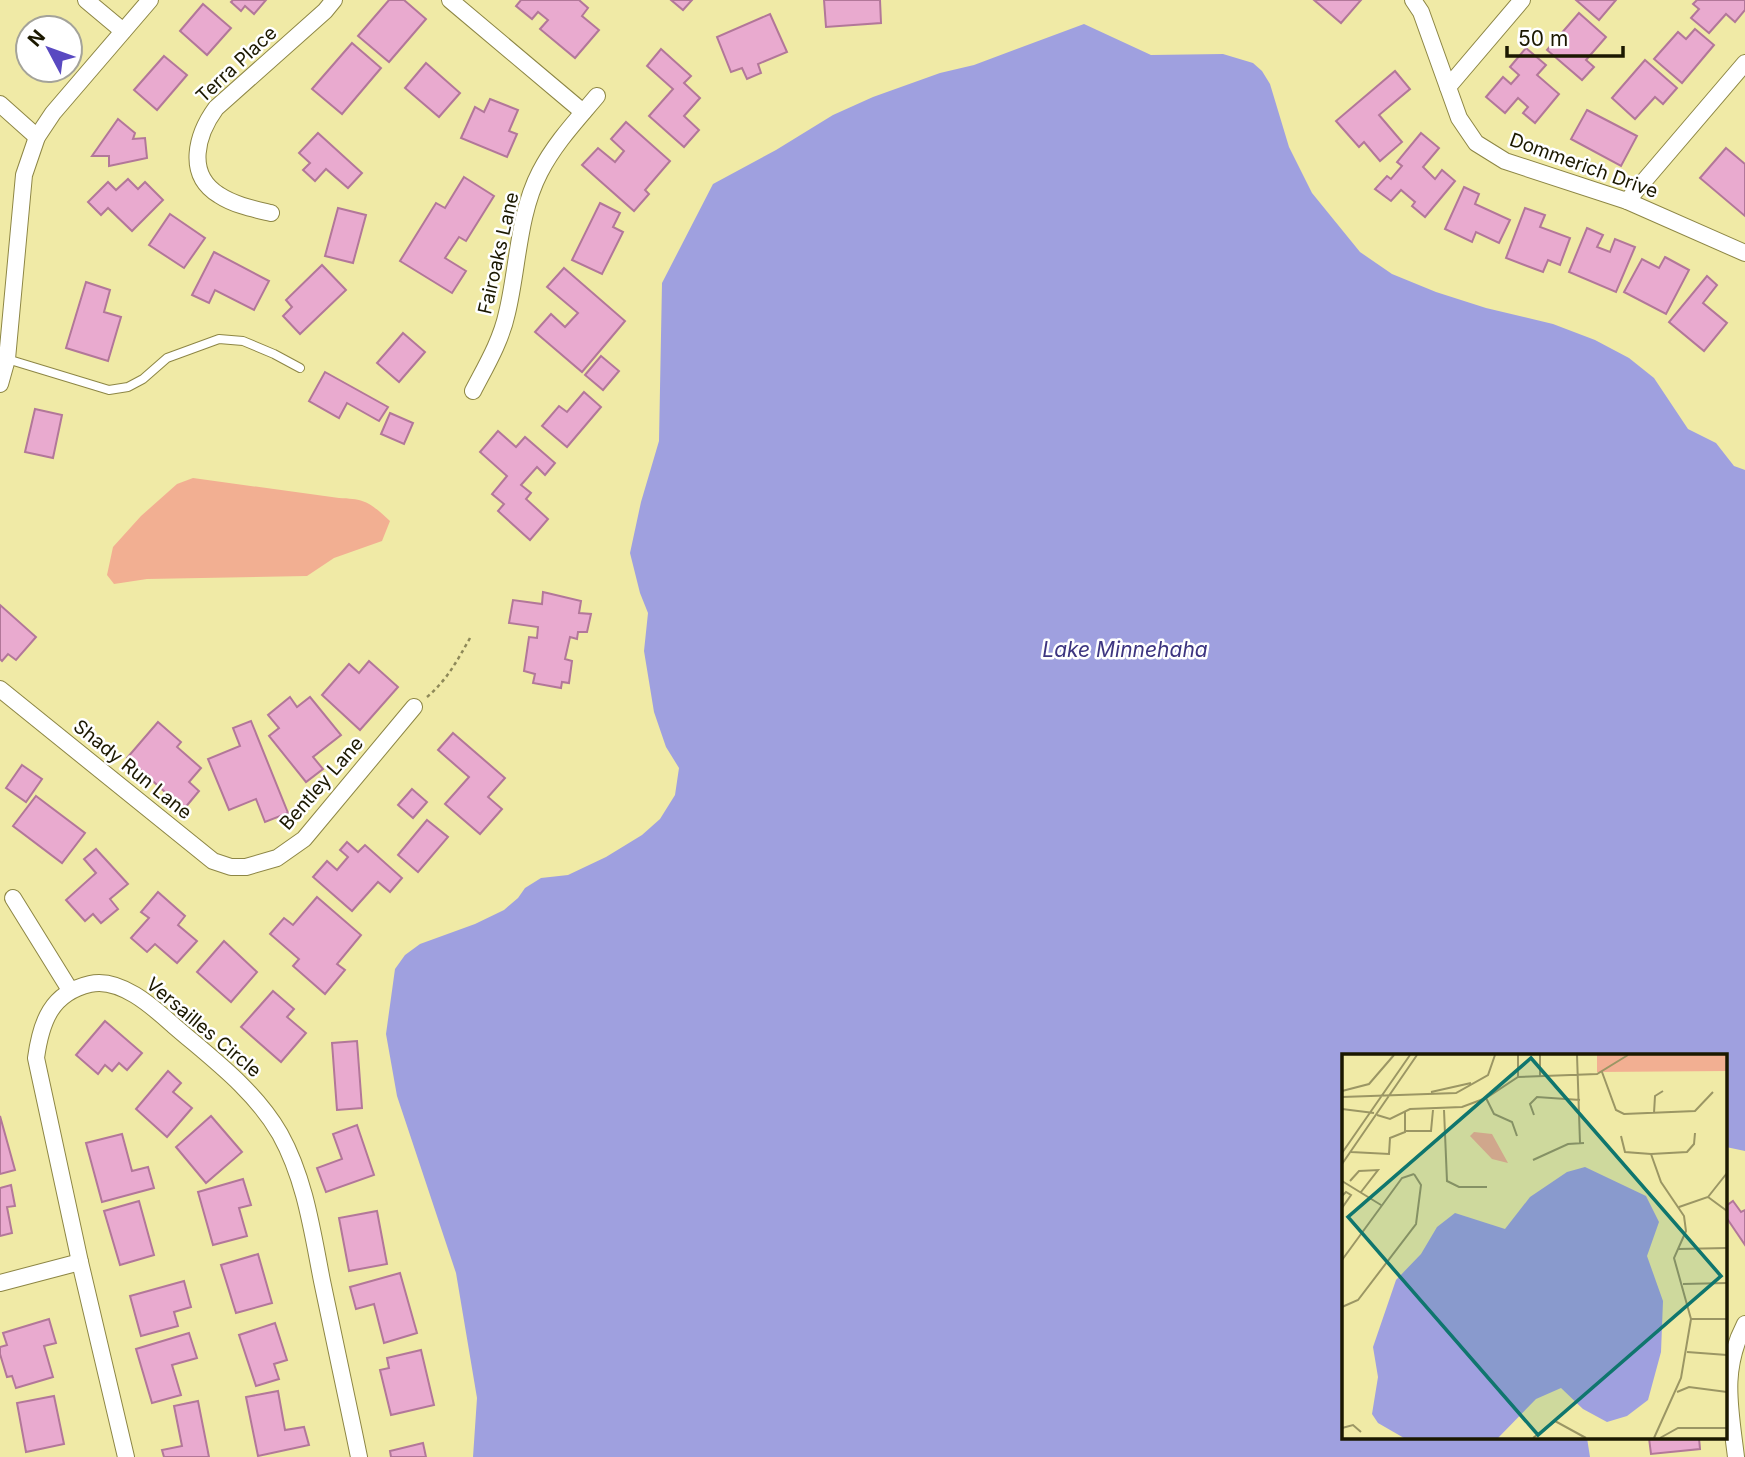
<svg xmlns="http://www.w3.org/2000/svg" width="1745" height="1457" font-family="Inter,sans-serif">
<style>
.green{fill:#f2af92}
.water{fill:#9fa0df}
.building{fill:#e9aacf;stroke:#b27799;stroke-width:2}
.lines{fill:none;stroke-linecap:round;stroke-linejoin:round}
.lane-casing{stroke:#8d8645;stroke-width:10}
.street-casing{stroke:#8d8645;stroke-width:18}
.path{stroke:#8e8959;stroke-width:2.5;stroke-dasharray:3.5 3.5;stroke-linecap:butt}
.lane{stroke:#fff;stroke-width:8}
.street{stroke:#fff;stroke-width:16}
.labels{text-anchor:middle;stroke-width:5;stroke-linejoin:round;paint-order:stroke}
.street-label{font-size:19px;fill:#1b1800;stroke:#fff}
.water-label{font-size:21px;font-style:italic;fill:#3d3580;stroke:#fff}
.inset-road{fill:none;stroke:#9b9664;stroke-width:2}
.view{fill:#0f766e;fill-opacity:0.15;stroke:#0f766e;stroke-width:3.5}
.inset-edge{fill:none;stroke:#1b1800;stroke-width:3.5}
</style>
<rect width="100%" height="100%" fill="#f0eaa6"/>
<path class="green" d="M193 478 339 498C367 499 370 503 390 521L382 541 334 558 307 576 147 579 114 584 107 575 113 547 141 516 177 484Z"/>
<path class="water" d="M1084 24 1151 55 1223 54 1253 63 1262 71 1270 84 1289 147 1312 193 1360 252 1392 274 1436 292 1486 308 1553 324 1595 340 1629 358 1654 378 1688 429 1716 443 1734 466 1745 470V1151L1726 1147V1056H1344V1438H1587L1590 1457H473L477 1398 456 1273 397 1096 386 1034 395 969 405 955 420 944 475 924 504 910 518 898 525 888 541 878 568 875 606 857 642 835 660 819 675 795 679 768 666 747 654 712 644 651 648 613 640 593 630 553 641 502 659 441 662 283 713 184 776 150 833 115 873 97 940 73 974 65Z"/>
<g class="building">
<path d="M233 0H266L254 14 245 6 241 11 231 2Z"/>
<path d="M389 0H404L426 19 389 62 358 36Z"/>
<path d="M521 0H579L588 8 582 16 599 30 575 58 540 29 548 20 538 12 532 19 516 6Z"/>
<path d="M671 0H692L683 10Z"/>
<path d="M824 0H880L881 23 826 27Z"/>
<path d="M1314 0H1361L1341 23Z"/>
<path d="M1576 0H1616L1599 20Z"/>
<path d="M1697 0H1745V10L1735 22 1726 14 1709 33 1691 18 1699 9 1693 4Z"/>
<path d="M203 4 231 28 207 55 180 31Z"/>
<path d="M1579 13 1606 37 1586 60 1594 67 1582 80 1547 50Z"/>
<path d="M770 14 787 52 758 64 761 73 747 79 742 68 731 72 717 37Z"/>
<path d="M1695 29 1714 45 1682 83 1654 59 1678 32 1686 39Z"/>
<path d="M352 43 381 68 342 114 312 89Z"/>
<path d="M1526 48 1546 65 1537 75 1559 94 1535 123 1523 113 1528 107 1518 98 1505 113 1486 97 1503 77 1511 84 1519 75 1510 67Z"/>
<path d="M661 49 691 76 684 83 700 98 684 116 699 130 684 147 649 116 673 89 647 66Z"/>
<path d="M164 56 187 75 157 110 134 90Z"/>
<path d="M1645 60 1677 88 1663 104 1655 97 1635 119 1612 98Z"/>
<path d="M426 63 460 93 439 117 405 88Z"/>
<path d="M1395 71 1410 89 1379 115 1402 142 1380 161 1364 142 1359 147 1336 121Z"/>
<path d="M490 99 518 110 509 131 517 134 507 157 461 138 475 107 484 112Z"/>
<path d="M1587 110 1637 136 1621 166 1571 139Z"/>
<path d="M118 119 135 133 133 139 145 138 147 158 109 166V156H92Z"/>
<path d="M626 122 670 161 645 190 649 194 634 211 582 165 598 148 615 162 624 151 611 139Z"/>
<path d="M318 133 362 173 348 188 326 169 315 181 303 170 310 163 299 153Z"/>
<path d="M1421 133 1439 148 1423 167 1435 179 1442 170 1455 181 1425 217 1412 206 1415 202 1401 190 1391 201 1375 189 1387 176 1391 179 1402 166 1397 162Z"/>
<path d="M1726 148 1745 164V216L1700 178Z"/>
<path d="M464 177 494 196 466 241 459 237 445 258 466 271 452 293 400 261 436 203 445 208Z"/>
<path d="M128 179 138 189 145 182 163 200 132 231 108 208 101 215 88 202 108 182 116 190Z"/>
<path d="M1464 187 1479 194 1475 204 1510 220 1499 243 1476 232 1472 242 1445 229Z"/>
<path d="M600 203 620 213 613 227 623 232 602 274 572 260Z"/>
<path d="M338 208 366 215 353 263 325 256Z"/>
<path d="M1525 208 1545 215 1540 227 1570 238 1560 265 1548 260 1543 272 1506 258Z"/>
<path d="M170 214 205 238 184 268 149 245Z"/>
<path d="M1587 228 1603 235 1597 247 1610 252 1615 239 1635 247 1616 292 1569 272Z"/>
<path d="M214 252 269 281 254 310 215 290 209 303 192 295Z"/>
<path d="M1665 257 1689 270 1666 314 1624 292 1642 259 1659 268Z"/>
<path d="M322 265 346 290 300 334 283 316 292 307 286 300Z"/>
<path d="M564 268 625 321 582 372 535 332 551 314 565 327 578 313 547 287Z"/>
<path d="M1707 276 1717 285 1703 303 1727 323 1704 351 1669 322Z"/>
<path d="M86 282 110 290 104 312 121 317 108 361 66 348Z"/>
<path d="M403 333 425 352 399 382 377 363Z"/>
<path d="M601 356 619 371 603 390 585 375Z"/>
<path d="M325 372 388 407 379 421 347 403 339 418 309 401Z"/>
<path d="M584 392 601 407 567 447 542 426 559 406 567 412Z"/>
<path d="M35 409 62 415 53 458 25 452Z"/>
<path d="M390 413 413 423 404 444 381 434Z"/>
<path d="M498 431 516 447 525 437 555 463 545 475 537 467 521 485 531 493 526 499 548 519 530 540 498 511 504 504 492 494 507 476 480 452Z"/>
<path d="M543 592 581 601 579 613 591 614 587 632H578L577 639 570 637 565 659 572 661 569 683 562 682 561 688 533 683 535 674 524 671 529 637 537 638 538 627 509 623 513 600 542 604Z"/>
<path d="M0 605 36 637 16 660 8 654 2 661 0 659Z"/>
<path d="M369 661 398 687 360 730 322 695 349 664 359 673Z"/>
<path d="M290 697 297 707 310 697 341 735 313 757 323 769 306 782 269 736 279 728 268 715Z"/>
<path d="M251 721 288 813 265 822 256 799 229 810 208 759 240 746 233 728Z"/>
<path d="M158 722 181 742 177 747 201 768 189 782 199 791 184 809 127 758Z"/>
<path d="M453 733 505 778 488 797 502 809 480 834 445 804 469 777 438 750Z"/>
<path d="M22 765 42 779 26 802 6 788Z"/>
<path d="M412 789 427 802 413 818 398 805Z"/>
<path d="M36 796 85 833 62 863 13 826Z"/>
<path d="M427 820 448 837 418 872 398 855Z"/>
<path d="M347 842 358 852 365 845 402 878 390 892 378 882 352 911 313 877 327 861 337 870 348 857 340 850Z"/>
<path d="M96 849 128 884 110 899 118 909 101 923 93 914 85 921 66 900 96 873 84 859Z"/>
<path d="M158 892 185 916 178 925 197 941 177 963 155 944 147 952 131 938 149 918 141 912Z"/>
<path d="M317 897 361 935 337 964 345 970 325 994 293 966 299 959 270 934 284 918 293 925Z"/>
<path d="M224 941 257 972 231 1002 197 972Z"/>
<path d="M273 991 294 1009 287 1017 306 1033 281 1062 241 1027Z"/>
<path d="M105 1021 142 1053 127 1070 119 1063 112 1071 105 1065 98 1074 76 1055Z"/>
<path d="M357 1041 362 1108 337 1110 332 1043Z"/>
<path d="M168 1071 181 1083 173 1092 192 1108 167 1137 136 1109Z"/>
<path d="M0 1116 15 1170 0 1174Z"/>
<path d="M211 1116 242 1152 206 1183 176 1147Z"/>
<path d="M357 1125 374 1175 326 1192 317 1168 342 1159 333 1134Z"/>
<path d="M122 1134 132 1171 148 1167 154 1188 102 1202 86 1143Z"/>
<path d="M243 1179 251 1205 239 1208 247 1236 213 1245 198 1192Z"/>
<path d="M11 1185 15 1206 7 1207 12 1233 0 1236V1188Z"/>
<path d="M139 1201 154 1255 120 1265 104 1211Z"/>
<path d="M1733 1201 1741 1212 1745 1210V1245L1726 1217V1206Z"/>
<path d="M377 1211 387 1264 349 1271 339 1218Z"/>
<path d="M258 1254 272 1303 236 1313 221 1265Z"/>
<path d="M400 1273 417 1333 384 1343 374 1304 356 1309 350 1287Z"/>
<path d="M184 1281 191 1307 174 1312 178 1326 141 1336 130 1296Z"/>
<path d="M49 1319 56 1343 44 1346 53 1377 16 1388 12 1376 7 1377 0 1354V1347L7 1345 3 1333Z"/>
<path d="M275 1323 287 1360 274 1364 279 1379 256 1386 239 1335Z"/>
<path d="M189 1333 197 1358 172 1365 181 1395 152 1403 136 1349Z"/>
<path d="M421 1350 434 1405 391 1415 380 1370 389 1368 387 1358Z"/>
<path d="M278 1391 285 1430 304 1427 309 1445 258 1456 246 1397Z"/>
<path d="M54 1396 64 1444 26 1452 17 1403Z"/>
<path d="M198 1401 209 1457H164L162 1450 182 1446 174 1406Z"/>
<path d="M1649 1438H1699L1700 1449 1651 1454Z"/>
<path d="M423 1443 426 1457H391L390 1451Z"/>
</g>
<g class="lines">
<g class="lane-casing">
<path id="lane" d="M7 359 109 390 128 387 143 379 167 358 219 339 243 341 274 354 300 368"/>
</g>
<g class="street-casing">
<g id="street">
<path d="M86 0 123 31"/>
<path d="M450 0 583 112"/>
<path d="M1413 0 1421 12 1459 118 1476 143 1505 161 1627 201 1745 253"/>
<path d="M1448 87 1522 0"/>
<path d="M0 104 37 137"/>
<path d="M1627 201 1745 63"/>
<path d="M271 213C254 209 234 205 219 195 185 174 197 134 216 108L325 11 334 0"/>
<path d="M0 384 7 359 24 175 37 137 53 113 150 0"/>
<path d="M473 391C486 366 501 341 507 313 518 268 518 214 540 172 555 143 576 121 597 96"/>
<path d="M0 689 213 861 231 867H246L277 858 304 839 414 707"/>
<path d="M13 898 70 990"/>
<path d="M0 1283 80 1262"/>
<path d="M126 1457 80 1262 36 1058C41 1022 51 993 90 984 120 977 153 1007 173 1025 211 1058 254 1089 280 1134 305 1179 312 1230 322 1281 334 1339 347 1398 359 1457"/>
<path d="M1736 1457C1730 1407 1721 1370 1745 1324"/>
</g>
</g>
<path class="path" d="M427 697C447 680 457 661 470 638"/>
<use href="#lane" class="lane"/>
<use href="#street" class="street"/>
</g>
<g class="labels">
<g class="street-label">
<text transform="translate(236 64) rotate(-43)" y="7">Terra Place</text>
<text transform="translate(1584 165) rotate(20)" y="7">Dommerich Drive</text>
<text transform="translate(498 253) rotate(-77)" y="7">Fairoaks Lane</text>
<text transform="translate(133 769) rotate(39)" y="7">Shady Run Lane</text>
<text transform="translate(321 783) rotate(-49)" y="7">Bentley Lane</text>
<text transform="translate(204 1027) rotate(40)" y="7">Versailles Circle</text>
</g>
<g class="water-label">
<text x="1125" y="657">Lake Minnehaha</text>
</g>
</g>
<g transform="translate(1342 1054)">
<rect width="385" height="385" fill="#f0eaa6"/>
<path d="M255 1H385V17L255 18ZM132 78 150 80 166 109 150 105 128 82Z" fill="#f2af92"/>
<path d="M243 113 304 142 317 168 305 202 321 247 319 298 306 346 285 362 265 368 241 355 219 334 194 345 156 384H62L36 369 30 360 36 323 31 293 54 226 79 200 95 173 113 159 163 175 188 143 225 118Z" fill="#9fa0df"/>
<path class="inset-road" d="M198 1V23M235 1 238 89M260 18 274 56 282 60 353 57 371 38M176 23V1M0 37 27 30 52 1M89 38 129 29M0 43 114 39 146 21 153 1M144 44 152 60 170 68 175 82M0 55 32 59M102 56 105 127 117 133H145M312 59 313 42 321 37M35 61 48 65 68 55 120 53 144 44 176 23 255 20 286 1M192 61 188 50 195 43 238 46M63 77H89L91 56M279 82 283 98 309 100 345 98 352 90 353 79M9 98 47 100 48 84 63 78V57M0 99 68 1M309 100 319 128 342 162 344 177 332 204 349 265 339 324 312 384M191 106 226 90 242 89M0 110 75 1M0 127 39 151M8 127 17 117 36 116 19 138M0 142 4 138 9 141 0 154M366 143 385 157M337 153 366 143 385 119M336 195 385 194M0 206 60 124 72 120M341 230 385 229M0 253 16 246 74 170 79 131 72 120M349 265H385M345 298 385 301M335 338 347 333 385 338M0 374 11 371 19 378M191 384 213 367 244 384M318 384 336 374H385"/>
<path class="view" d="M189 4 379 222 196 381 6 163Z"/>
<rect width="385" height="385" class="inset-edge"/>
</g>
<g transform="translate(49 49) rotate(311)"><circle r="33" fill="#ffffff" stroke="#a4a399" stroke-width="2"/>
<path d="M0-5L12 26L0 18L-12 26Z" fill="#5949c1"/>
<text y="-10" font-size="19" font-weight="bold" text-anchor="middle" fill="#1b1800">N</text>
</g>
<path d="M1507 46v10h116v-10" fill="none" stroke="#1b1800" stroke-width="3.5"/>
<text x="1518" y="46" font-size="21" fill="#1b1800" stroke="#ffffff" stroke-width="5" paint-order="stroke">50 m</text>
</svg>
